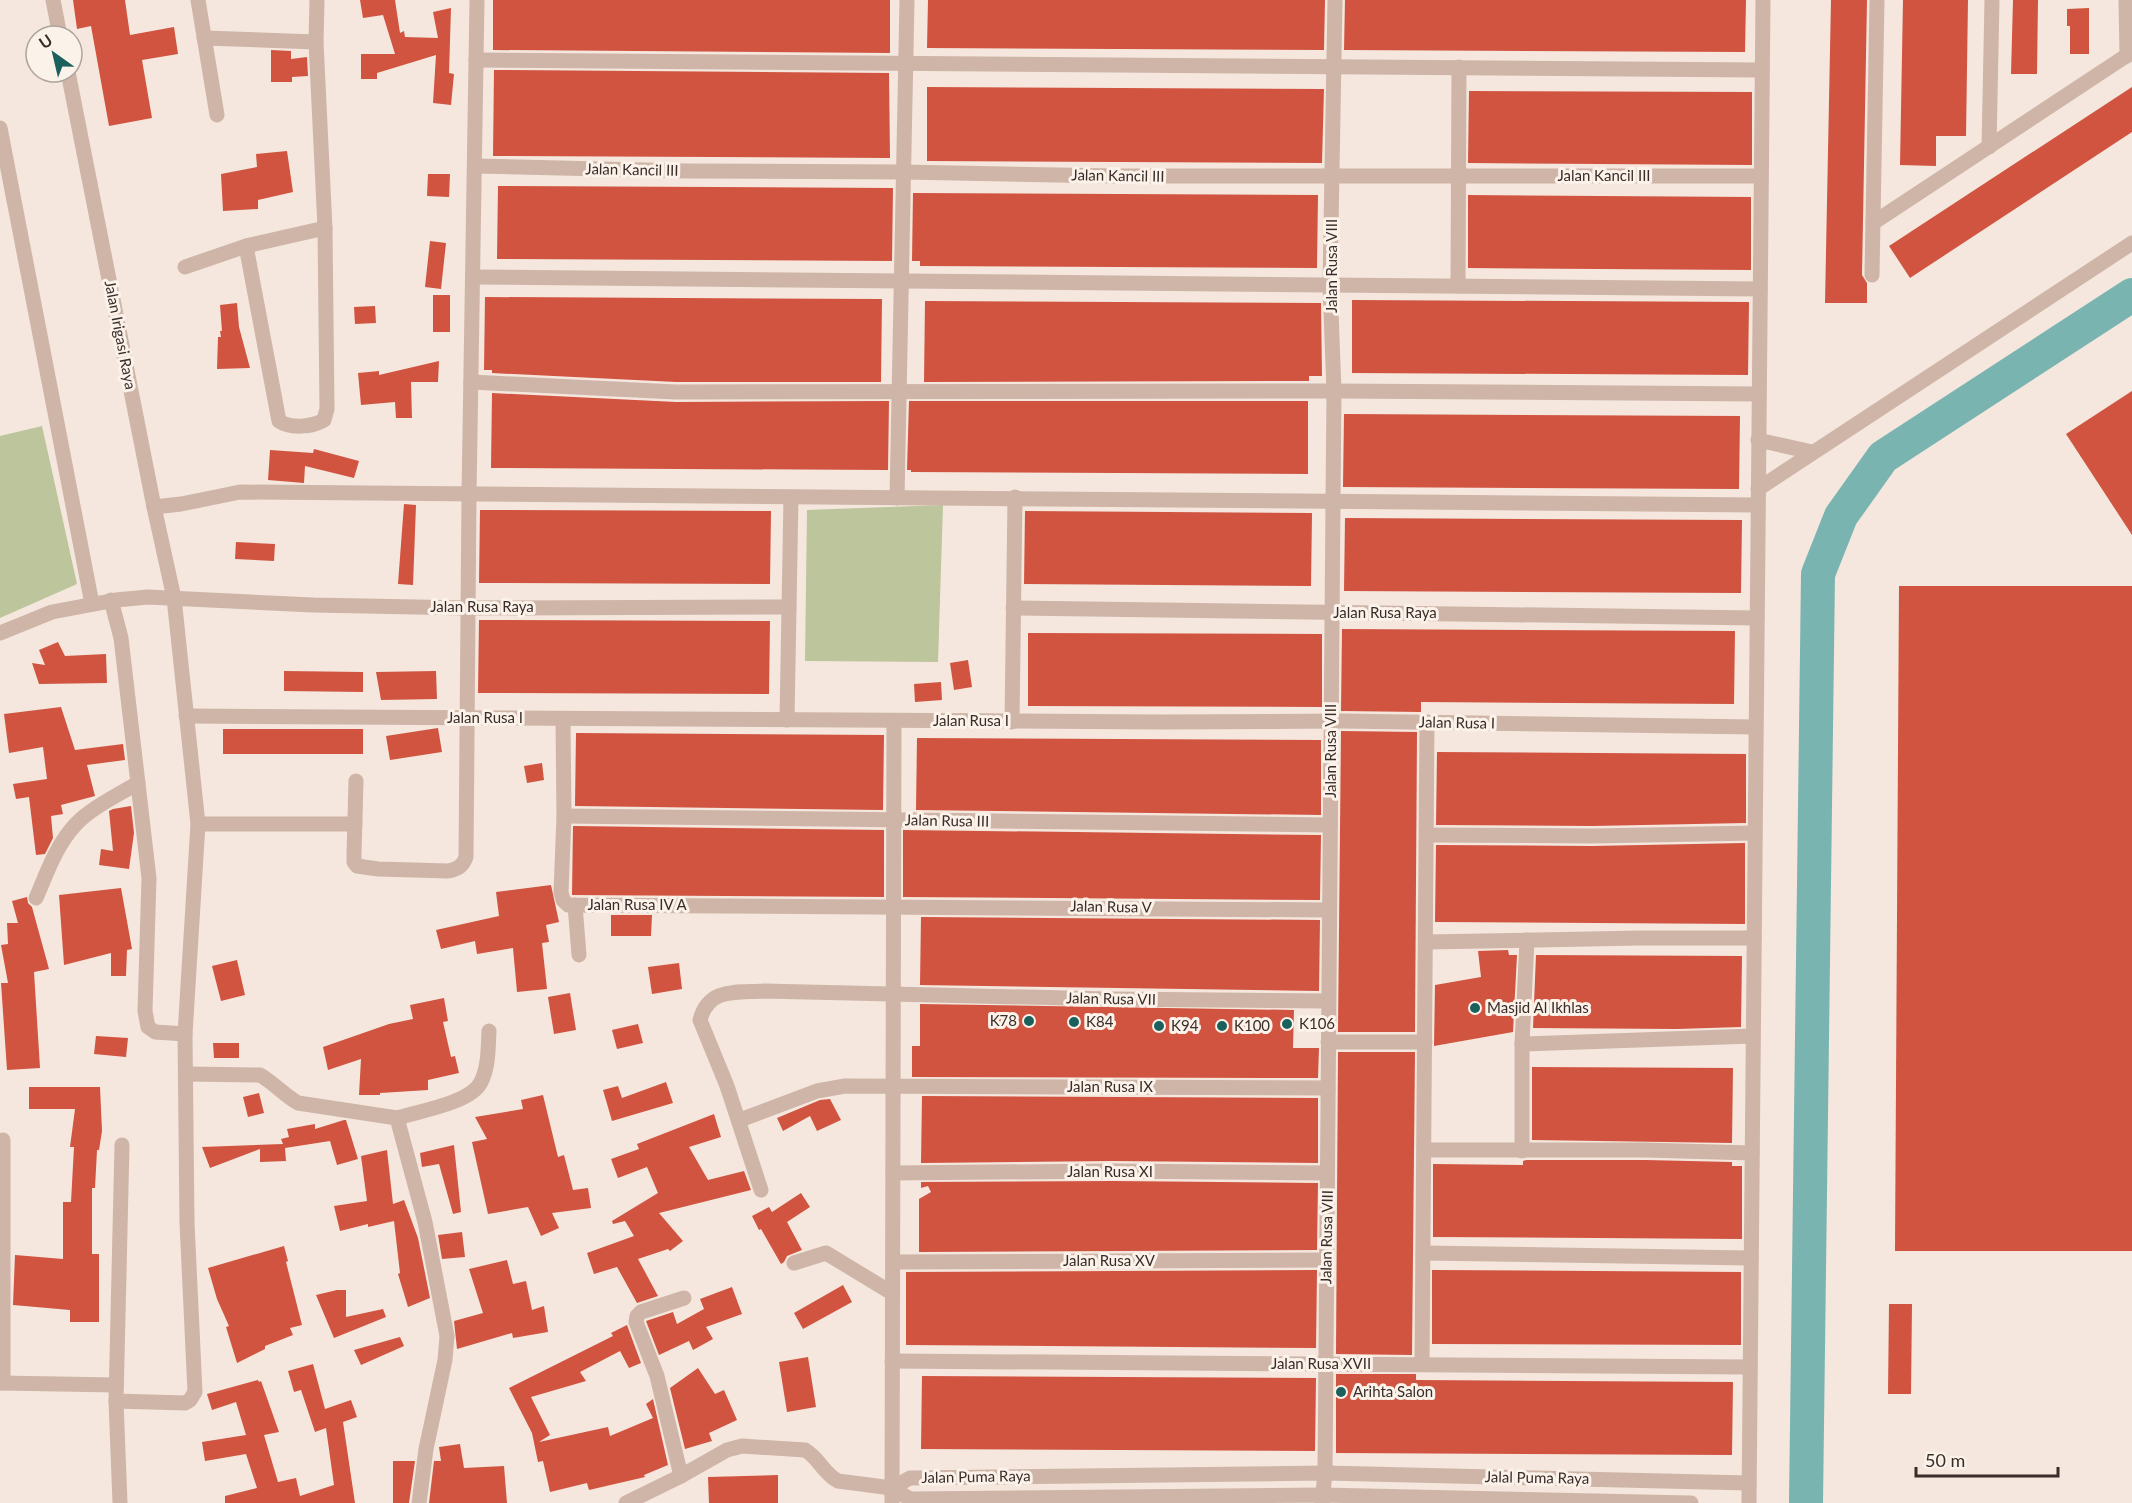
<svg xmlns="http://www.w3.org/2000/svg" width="2132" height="1503" font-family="Lato,sans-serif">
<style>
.green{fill:#bcc59c}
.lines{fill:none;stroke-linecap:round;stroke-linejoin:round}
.river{stroke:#7ab4b1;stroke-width:34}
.building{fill:#d05440}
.minor{stroke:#ceb5a8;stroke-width:15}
.poi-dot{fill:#1a605d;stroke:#fbf2ea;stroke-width:2}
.labels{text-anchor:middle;stroke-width:6;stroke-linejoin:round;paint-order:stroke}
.street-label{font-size:15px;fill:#3a2c29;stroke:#fbf2ea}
.poi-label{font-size:15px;fill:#3a2c29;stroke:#fbf2ea;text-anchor:start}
</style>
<rect width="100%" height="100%" fill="#f5e7dd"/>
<g class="green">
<path d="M42 426 77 584 0 618V436Z"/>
<path d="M943 505 938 662 805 661 807 510Z"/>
</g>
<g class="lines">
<path class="river" d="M1806 1503 1818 574 1841 516 1883 457 2132 295"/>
</g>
<g class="building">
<path d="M73 0H125L130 35 174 27 178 54 142 60 152 118 109 126 91 26 77 29Z"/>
<path d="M360 0H395L400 33 404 31 405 37 438 38 433 12 451 8 449 73 454 74 451 105 433 103 436 55 377 73V79H361V54H395L383 15 363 18Z"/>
<path d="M493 0H890V53L493 50Z"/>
<path d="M928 0H1325L1324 50 927 48Z"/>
<path d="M1345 0H1746L1745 52 1344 50Z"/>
<path d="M1831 0H1867L1862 275 1867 283V303H1825Z"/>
<path d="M1903 0H1968L1966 136H1936V166L1900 165Z"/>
<path d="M2013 0H2038L2037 74H2011Z"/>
<path d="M2089 8V54H2070V26H2067V9Z"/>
<path d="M271 50 291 51V59L307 57 308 76 292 77V82H271Z"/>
<path d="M494 70 889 73 890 158 493 156Z"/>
<path d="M927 87 1324 89 1322 163 927 161Z"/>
<path d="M2132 87V132L1910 278 1889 246Z"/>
<path d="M1469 91 1752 92V165L1468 163Z"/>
<path d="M287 151 293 192 258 200V209L223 211 221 174 257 167 256 154Z"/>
<path d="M428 174H450L449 197 427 196Z"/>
<path d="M498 186 893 188 892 261 497 259Z"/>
<path d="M913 193 1318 195 1317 268 920 266V261H912Z"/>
<path d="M1468 195 1751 197V270L1468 268Z"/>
<path d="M430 241 446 243 441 289 425 287Z"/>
<rect x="433" y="295" width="17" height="37"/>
<path d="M485 297 882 299 881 382H676L492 373V370H484Z"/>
<path d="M1352 300 1749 302 1748 375 1352 373Z"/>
<path d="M925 301 1321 303 1322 376H1309V381L924 382Z"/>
<path d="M237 303 239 327 250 368 217 369 218 337H221L220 331H222L220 305Z"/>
<path d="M375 306 376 323 355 324 354 307Z"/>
<path d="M439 361 438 382H411L412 418H396L395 402 361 405 358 373 379 371V375Z"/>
<path d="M2132 391V535L2066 434Z"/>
<path d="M492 393 676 402 889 401 888 470 491 468Z"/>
<path d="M909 401H1308V474L911 472V470H907Z"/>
<path d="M1344 414 1740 416 1739 489 1343 487Z"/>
<path d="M314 449 359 461 354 478 305 466 304 483 268 480 270 450 313 453Z"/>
<path d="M404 504 416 505 413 585 398 584Z"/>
<path d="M480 510 771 511 770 584 479 583Z"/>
<path d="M1025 511 1312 513 1311 586 1024 584Z"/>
<path d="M1345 518 1742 520 1741 593 1344 591Z"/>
<path d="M236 542 275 544 274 561 235 559Z"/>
<path d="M1899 586H2132V1251H1895Z"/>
<path d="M479 620 770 621 769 694 478 693Z"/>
<path d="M1342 629 1735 631 1734 704 1421 702V712L1341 711Z"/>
<path d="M1028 633 1322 634V707L1028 706Z"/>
<path d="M58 642 65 656 106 654 107 683 39 684 32 663 45 665 39 650Z"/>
<path d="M968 660 972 687 954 690 950 663Z"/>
<path d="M284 671 363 672V692L284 691Z"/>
<path d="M436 671 437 699 381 700 376 672Z"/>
<path d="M941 682 942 700 915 702 914 684Z"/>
<path d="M61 707 75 750 123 744 125 760 87 765 95 796 61 805 63 814 51 816 53 838 45 854 36 855 29 797 16 799 13 784 47 779 43 747 9 753 4 714Z"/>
<path d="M438 728 442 752 390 760 386 736Z"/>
<rect x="223" y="729" width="140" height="25"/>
<path d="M1341 731 1417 732 1415 1032H1338Z"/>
<path d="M576 733 884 735 883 810 575 806Z"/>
<path d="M917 738 1321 740V815L916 810Z"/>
<path d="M1437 752 1746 754V823L1592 826 1436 825Z"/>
<path d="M542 763 544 780 527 783 524 766Z"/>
<path d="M131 806 134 833 129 869 99 865 101 849 113 851 109 811 113 809Z"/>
<path d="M573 826 884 830V897L572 895Z"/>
<path d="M903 830 1321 835 1320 900 903 897Z"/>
<path d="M1745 843V924L1435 922 1436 845 1592 846Z"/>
<path d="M551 885 559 922 546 925 549 942 542 943 547 989 517 992 513 948 477 954 475 941 441 949 436 930 499 916 496 892Z"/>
<path d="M121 888 132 949 127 950 126 976H111V953L64 965 59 895Z"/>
<path d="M27 897 28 903 32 907 49 969 34 972 40 1068 7 1070 1 983H8L1 945 8 944 7 923H18L12 901Z"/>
<path d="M611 915H652L651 936H611Z"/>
<path d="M921 917 1320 920 1319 991 920 985Z"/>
<path d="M1508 950 1509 955H1517L1513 1032 1434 1046 1435 985 1481 977 1478 951Z"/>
<path d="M1536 955 1742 956 1741 1027 1677 1029 1533 1028Z"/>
<path d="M237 960 245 995 221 1001 212 966Z"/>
<path d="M679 963 682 989 652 994 648 967Z"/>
<path d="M570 993 576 1030 554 1034 548 997Z"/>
<path d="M444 998 448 1021 443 1022 451 1057 455 1056 459 1073 428 1080V1090L380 1093V1095H359L361 1059 328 1070 323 1047 389 1024 413 1019 410 1005Z"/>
<path d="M920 1004 1294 1010 1293 1048H1319L1318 1078 912 1077V1046H920Z"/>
<path d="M638 1024 643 1043 617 1049 612 1030Z"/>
<path d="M96 1036 128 1038 126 1057 94 1054Z"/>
<path d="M213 1043H239V1058H214Z"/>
<path d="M1338 1052H1415L1412 1355 1336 1354Z"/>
<path d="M1532 1067 1733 1068 1732 1143 1532 1140Z"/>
<path d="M666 1082 673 1103 612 1121 603 1090 618 1086 622 1098Z"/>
<path d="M29 1087H100L102 1131 99 1150H97L95 1188H92V1254H99V1322H70V1310L13 1305 15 1255 63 1259V1202H71L74 1147H70L75 1109H29Z"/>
<path d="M259 1093 264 1113 248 1117 243 1097Z"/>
<path d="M543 1095 558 1157 564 1155 573 1190 588 1188 591 1208 552 1213 559 1228 541 1236 528 1207 488 1214 472 1142 487 1139 475 1117 523 1109 521 1100Z"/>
<path d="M922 1096 1318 1098V1163L1113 1161 921 1163Z"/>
<path d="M830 1099 841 1120 817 1131 810 1116 783 1131 777 1118 820 1100Z"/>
<path d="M714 1114 721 1137 689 1147 708 1180 744 1171 751 1190 659 1213 683 1241 670 1251 668 1249 638 1259 658 1296 637 1303 617 1267 594 1274 587 1253 634 1236 625 1221 613 1224 612 1221 658 1193 647 1167 618 1178 611 1159 639 1149 637 1144Z"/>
<path d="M344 1120H346L358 1159 337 1165 330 1141 285 1148 286 1161 260 1162V1149L210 1168 202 1147 283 1144 281 1139 289 1137 287 1129 315 1124V1129Z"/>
<path d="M454 1145 461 1212 453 1214 439 1164 422 1167 420 1153Z"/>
<path d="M387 1150 393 1204 404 1200 418 1238 430 1298 408 1307 398 1274 400 1273 394 1221 368 1227V1224L340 1231 334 1206 367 1201 361 1156Z"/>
<path d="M1526 1160H1645L1732 1162V1166H1742V1239L1433 1237V1164L1523 1165V1161Z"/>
<path d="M1113 1181 1318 1183 1317 1250 919 1252V1199L931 1192 928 1186 921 1188V1182Z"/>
<path d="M801 1193 810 1207 787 1222 802 1250 787 1256 784 1262 781 1264 761 1229 759 1230 752 1216 769 1207 772 1212Z"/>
<path d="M462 1232 465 1257 442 1259 438 1235Z"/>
<path d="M284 1246 288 1261 286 1262 302 1325 290 1328 293 1335 265 1346V1349L237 1363 226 1327 229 1326 217 1299 208 1268Z"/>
<path d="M507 1260 513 1284 526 1281 532 1310 544 1306 548 1332 513 1338 512 1333 457 1349 454 1321 483 1313 469 1269Z"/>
<path d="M1317 1270 1316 1348 906 1345V1272Z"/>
<path d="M1432 1270 1741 1272V1345L1432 1344Z"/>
<path d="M843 1285 852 1302 803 1329 794 1313Z"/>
<path d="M732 1287 742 1314 706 1327 713 1339 693 1350 689 1341 659 1355 646 1321 673 1312 677 1324 704 1309 700 1299Z"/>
<path d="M337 1290H346V1317L383 1309 386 1317 334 1338 316 1295Z"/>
<path d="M1889 1304H1912L1911 1394H1888Z"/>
<path d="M627 1325 641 1363 629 1368 620 1351 580 1372 586 1381 531 1397 550 1435 539 1442 608 1427 610 1436 653 1418 646 1404 653 1399 668 1465 644 1475 645 1477 589 1490 587 1483 550 1492 543 1461 538 1462 532 1433 509 1388 613 1336 611 1333Z"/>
<path d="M400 1337 404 1346 361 1365 354 1350Z"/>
<path d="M808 1357 816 1407 787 1412 779 1362Z"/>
<path d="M313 1364 325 1409 351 1400 357 1417 343 1422 355 1503H225V1496L257 1488 246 1454 205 1461 202 1442 246 1435 236 1402 212 1410 207 1394 258 1380 259 1382 261 1381 279 1432 264 1435 278 1482 296 1478 300 1496 334 1485 326 1428 315 1432 301 1390 294 1392 288 1371Z"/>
<path d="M698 1368 715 1394 724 1390 737 1420 709 1433 712 1441 685 1449 670 1388Z"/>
<path d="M1336 1374H1416V1380L1733 1382 1732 1455 1336 1453Z"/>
<path d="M922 1376 1316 1378 1315 1451 921 1449Z"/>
<path d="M460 1444 464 1468 504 1466 507 1503H429L434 1461H441L439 1447Z"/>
<path d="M393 1461H415L409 1503H393Z"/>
<path d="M778 1475V1503H709L708 1477Z"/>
</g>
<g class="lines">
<g class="minor">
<path d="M53 0 60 36"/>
<path d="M198 0 217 115"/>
<path d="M2126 0 2127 56"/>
<path d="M204 38 316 42"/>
<path d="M476 60 1762 70"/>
<path d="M68 72 154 507 174 598 198 824 185 1034 187 1223 195 1392 190 1400 185 1403 116 1401"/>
<path d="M0 128 92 604"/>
<path d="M1989 147 1992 0"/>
<path d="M475 166 685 171 903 172 1113 176H1761"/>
<path d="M1873 223 2132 52"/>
<path d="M246 246 279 421C291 429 312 427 324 420L327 409 325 228 316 42 317 0"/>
<path d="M185 267 246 246 325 228"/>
<path d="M1872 275 1877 0"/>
<path d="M473 277 1760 289"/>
<path d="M1458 286 1459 67"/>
<path d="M471 382 676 392 1334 391 1759 394"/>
<path d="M1758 440 1812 452"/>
<path d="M1758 489 2132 243"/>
<path d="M897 498 907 0"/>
<path d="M154 507 181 504 240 492 1758 505"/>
<path d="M111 600 121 638 149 878 145 1011 148 1027 155 1032 185 1034"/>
<path d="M1013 608 1757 618"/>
<path d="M0 633 52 612 116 600 148 597 313 605 468 608 789 607"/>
<path d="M186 716 1161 722 1342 721 1756 727"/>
<path d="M563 719 564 816 561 892 563 900 568 905 1329 910"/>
<path d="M787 720 791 497"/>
<path d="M1012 722 1015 497"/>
<path d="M356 781 354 854V862L357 866 378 869 448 871C458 869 463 866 466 857L469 494 477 0"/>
<path d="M564 816 1330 825"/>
<path d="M198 824H355"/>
<path d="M1427 835 1592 836 1755 833"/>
<path d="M36 898C47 873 56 845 76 824 91 808 118 795 138 783"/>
<path d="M575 905 579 955"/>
<path d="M1426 942 1641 938H1754"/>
<path d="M1328 1042H1425"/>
<path d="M1522 1044 1753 1036"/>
<path d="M187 1074 260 1075C274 1083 284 1095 298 1103L397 1118 425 1222 447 1336 445 1360 426 1449 419 1503"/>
<path d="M397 1118C419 1111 471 1103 481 1082 489 1066 488 1047 489 1031"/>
<path d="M740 1120 817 1091 845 1086 1328 1088"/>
<path d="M1424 1150H1645L1752 1153"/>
<path d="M1522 1151V1044L1527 940"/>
<path d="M893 1173 1113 1171 1327 1173"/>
<path d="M761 1190 727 1086 700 1020C709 987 736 993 764 991L1108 999 1328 1001"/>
<path d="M1423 1253 1751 1258"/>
<path d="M893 1262 1326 1260"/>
<path d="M794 1263 826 1253 892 1293"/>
<path d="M892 1361 1750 1367"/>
<path d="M1422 1364 1427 722"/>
<path d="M0 1383 116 1385"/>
<path d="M3 1383V1140"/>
<path d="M681 1476 657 1376 636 1322 637 1316 641 1312 684 1298"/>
<path d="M892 1488 910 1478 1325 1473 1749 1483"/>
<path d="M120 1503 116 1401 122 1145"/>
<path d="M626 1503 681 1476 727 1450 742 1446 805 1450C819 1458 824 1474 838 1481L892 1488 910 1499 1322 1495 1691 1503"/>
<path d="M892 1503 894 721"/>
<path d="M1322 1503 1325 1473 1333 501 1334 391 1330 285 1335 0"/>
<path d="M1749 1503 1763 0"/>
</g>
</g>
<g class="poi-dot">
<circle cx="1475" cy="1008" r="6"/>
<circle cx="1029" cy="1021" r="6"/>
<circle cx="1074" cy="1022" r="6"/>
<circle cx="1287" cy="1024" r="6"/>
<circle cx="1159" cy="1026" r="6"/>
<circle cx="1222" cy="1026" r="6"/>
<circle cx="1341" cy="1392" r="6"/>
</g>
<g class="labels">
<g class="street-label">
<text transform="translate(632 170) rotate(1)" y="5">Jalan Kancil III</text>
<text transform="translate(1118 176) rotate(1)" y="5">Jalan Kancil III</text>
<text x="1604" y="181">Jalan Kancil III</text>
<text transform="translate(1332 266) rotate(-90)" y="5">Jalan Rusa VIII</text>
<text transform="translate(120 335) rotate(79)" y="5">Jalan Irigasi Raya</text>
<text x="482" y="612">Jalan Rusa Raya</text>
<text x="1385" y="618">Jalan Rusa Raya</text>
<text x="485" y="723">Jalan Rusa I</text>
<text x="971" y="726">Jalan Rusa I</text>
<text transform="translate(1457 723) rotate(1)" y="5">Jalan Rusa I</text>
<text transform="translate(1331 751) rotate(-90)" y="5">Jalan Rusa VIII</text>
<text transform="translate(947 821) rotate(1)" y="5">Jalan Rusa III</text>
<text x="637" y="910">Jalan Rusa IV A</text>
<text transform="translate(1111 907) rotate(1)" y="5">Jalan Rusa V</text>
<text transform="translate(1111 999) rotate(1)" y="5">Jalan Rusa VII</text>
<text x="1110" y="1092">Jalan Rusa IX</text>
<text x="1110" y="1177">Jalan Rusa XI</text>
<text transform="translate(1327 1237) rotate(-89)" y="5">Jalan Rusa VIII</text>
<text x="1109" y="1266">Jalan Rusa XV</text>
<text x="1321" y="1369">Jalan Rusa XVII</text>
<text transform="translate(976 1477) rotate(-1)" y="5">Jalan Puma Raya</text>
<text transform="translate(1537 1478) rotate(1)" y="5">Jalal Puma Raya</text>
</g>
<g class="poi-label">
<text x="1487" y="1013">Masjid Al Ikhlas</text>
<text x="1017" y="1026" text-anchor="end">K78</text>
<text x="1086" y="1027">K84</text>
<text x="1299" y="1029">K106</text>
<text x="1171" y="1031">K94</text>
<text x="1234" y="1031">K100</text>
<text x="1353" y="1397">Arihta Salon</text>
</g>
</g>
<g transform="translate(54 54) rotate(326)"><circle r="28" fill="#fbf2ea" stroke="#aea39d" stroke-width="1.5"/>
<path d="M0-4.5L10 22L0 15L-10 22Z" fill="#1a605d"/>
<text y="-9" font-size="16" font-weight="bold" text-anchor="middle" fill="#3a2c29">U</text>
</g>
<path d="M1916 1467v9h142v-9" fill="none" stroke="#3a2c29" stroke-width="3"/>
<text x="1925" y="1467" font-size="18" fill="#3a2c29" stroke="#fbf2ea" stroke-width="4.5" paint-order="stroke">50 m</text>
</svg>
